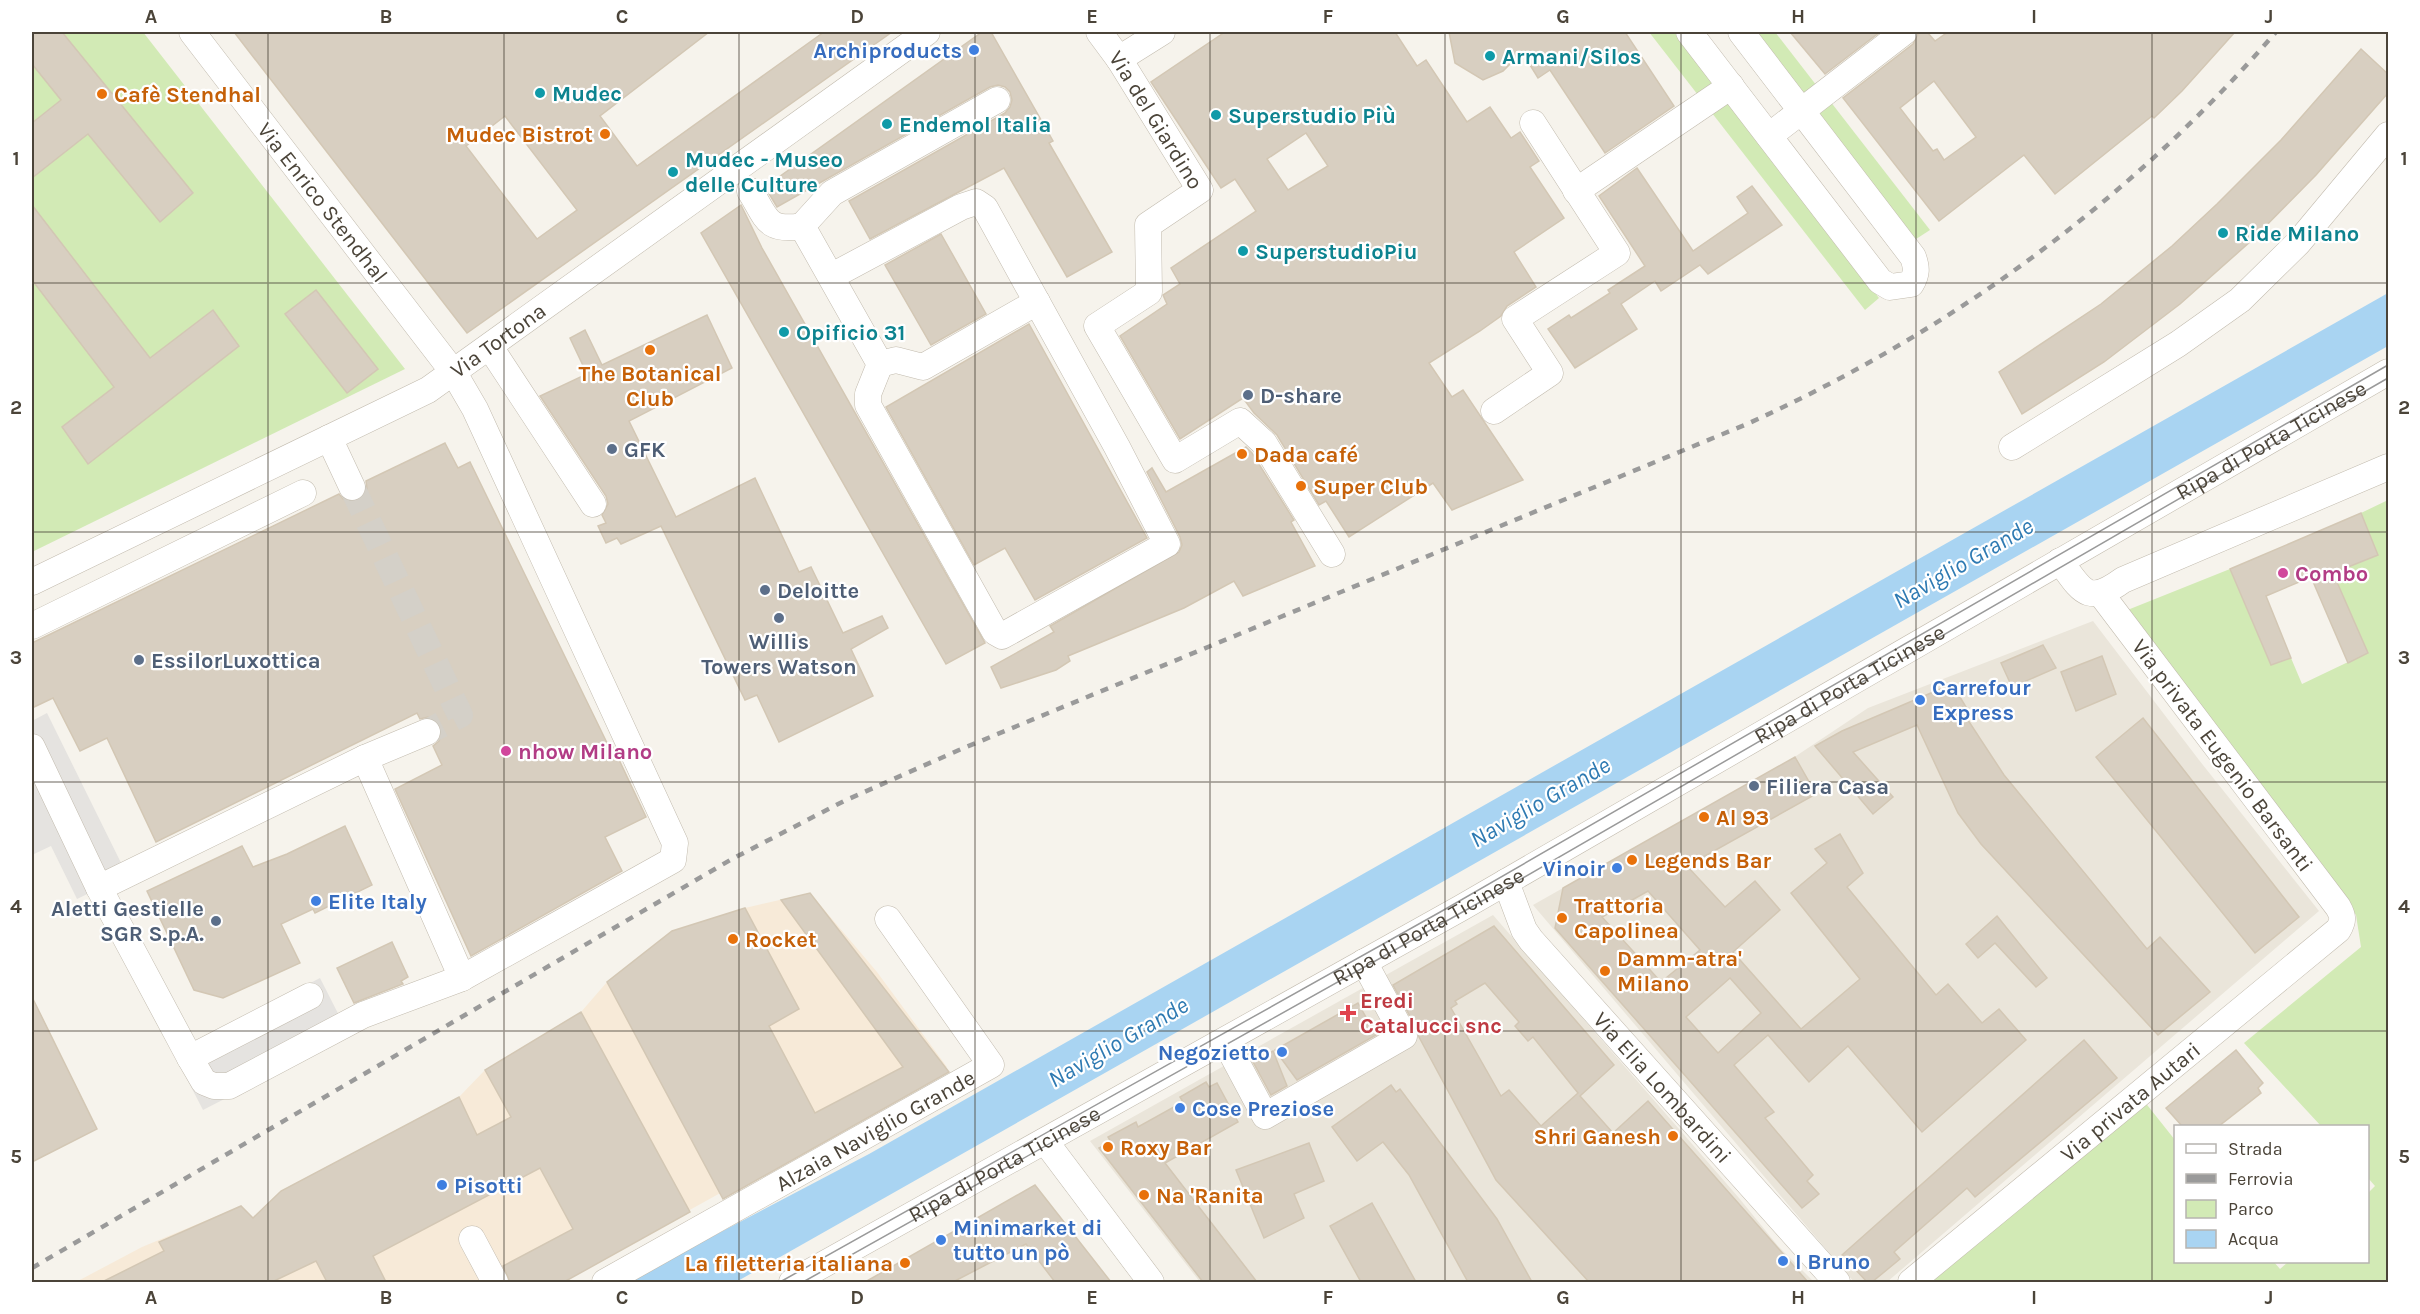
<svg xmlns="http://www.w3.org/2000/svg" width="2420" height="1314" font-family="Karla,sans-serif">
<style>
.residential{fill:#eae5da}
.commercial{fill:#f7ead8}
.green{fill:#d2eab5}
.parking{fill:#e5e3e0}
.water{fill:#a9d4f2}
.building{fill:#d8cfc1;stroke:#d3c7b4;stroke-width:1.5;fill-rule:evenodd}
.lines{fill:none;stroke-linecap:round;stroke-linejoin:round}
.minor-tunnel{stroke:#d4d0c8;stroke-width:26;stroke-dasharray:26 13;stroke-linecap:butt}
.minor-casing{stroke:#c2bbae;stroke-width:27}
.minor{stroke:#fff;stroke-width:26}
.tram{stroke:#9a9a9a;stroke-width:1.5}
.rail{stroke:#9a9a9a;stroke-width:4.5;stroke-dasharray:8 8;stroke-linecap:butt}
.grid{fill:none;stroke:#4b4439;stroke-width:1.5;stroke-opacity:0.55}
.shop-dot{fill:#3f7fe0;stroke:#fff;stroke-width:2}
.culture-dot{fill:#0f9aa8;stroke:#fff;stroke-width:2}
.food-dot{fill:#e8710a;stroke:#fff;stroke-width:2}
.service-dot{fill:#5c6f8a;stroke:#fff;stroke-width:2}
.hotel-dot{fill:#d1479c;stroke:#fff;stroke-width:2}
.health-dot{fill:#e0444e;stroke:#fff;stroke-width:2}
.labels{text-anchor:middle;stroke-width:4.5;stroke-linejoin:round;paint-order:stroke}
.shop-label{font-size:22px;font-weight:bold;fill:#366cbe;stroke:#fff;text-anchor:start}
.culture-label{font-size:22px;font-weight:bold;fill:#0d838f;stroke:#fff;text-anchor:start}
.food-label{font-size:22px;font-weight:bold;fill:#c56008;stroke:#fff;text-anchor:start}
.street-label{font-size:22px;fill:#4b4439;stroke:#fff}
.service-label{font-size:22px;font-weight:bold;fill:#4e5e75;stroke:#fff;text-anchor:start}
.hotel-label{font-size:22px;font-weight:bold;fill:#b23c85;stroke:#fff;text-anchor:start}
.health-label{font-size:22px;font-weight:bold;fill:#be3a42;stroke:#fff;text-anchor:start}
.water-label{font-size:24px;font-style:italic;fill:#2e7ab2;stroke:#fff}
.neatline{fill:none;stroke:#4b4439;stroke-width:2}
.grid-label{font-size:20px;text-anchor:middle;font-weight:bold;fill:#4b4439}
</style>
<rect width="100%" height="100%" fill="#f6f3ec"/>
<g class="residential">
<path d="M2093 621 2199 760 2319 911 1887 1282H1854L1533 905 1793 758 1868 708Z"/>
<path d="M1493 915 1739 1198 1778 1246 1814 1282H1200L1090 1141Z"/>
<path d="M1035 1185 1111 1282H864L873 1278Z"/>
</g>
<path class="commercial" d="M810 893 877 972 947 1067 560 1282H76L142 1247 241 1206 253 1218 459 1097 485 1070 581 1012 607 982 672 931 745 908Z"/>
<g class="green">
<path d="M32 32H143L405 369 32 552Z"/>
<path d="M1649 32H1674L1879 298 1865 310Z"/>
<path d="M1752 32H1775L1820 90 1806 101Z"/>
<path d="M1830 101 1930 230 1913 241 1816 113Z"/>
<path d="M2388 500V1282H1926L2144 1101 2175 1140 2176 1262H2274L2280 1269 2288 1262H2368V1193L2375 1186 2368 1178V1126H2321L2244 1043 2361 947 2356 915 2125 611 2230 569 2271 665 2291 658 2302 684 2367 653 2333 573 2361 513Z"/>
</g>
<g class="parking">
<path d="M47 713 127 875 77 899 51 846 32 855V721Z"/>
<path d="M320 978 349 1035 203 1110 174 1054Z"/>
</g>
<path class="water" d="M2388 293V346L736 1282H626L869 1154Z"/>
<g class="building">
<path d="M32 32H62L193 193 160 222 88 134 32 178V123L61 100 32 64Z"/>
<path d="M234 32H709L600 116 637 166 824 32H892L467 333ZM505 116 577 210 537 239 466 146Z"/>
<path d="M982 32H991L1053 141 1049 143 1112 252 1067 277 1004 168 870 239 849 201 1005 113 1010 107 1012 100 1010 92 1005 87 998 85 990 87 777 207 765 187Z"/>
<path d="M1225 32H1395L1417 66 1426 60 1467 122 1490 107 1511 138 1520 132 1539 161 1530 167 1564 218 1514 252 1536 287 1507 306 1501 316 1480 331 1429 363 1452 397 1463 390 1523 480 1452 510 1433 483 1349 537 1326 501 1319 505 1277 435 1254 413 1243 398 1180 439 1120 336 1167 304 1163 295 1180 284 1171 268 1256 211 1235 179 1221 188 1151 82ZM1306 133 1328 166 1288 190 1267 159Z"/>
<path d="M1449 32H1625L1674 106 1605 153 1550 70 1538 78 1522 52 1503 71 1483 80 1455 63Z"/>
<path d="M1790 32H1880L1825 74Z"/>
<path d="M1919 32H1927L1935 41 1948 32H2235L2182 91 2154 118 2152 116 2055 194 2024 155 1939 221 1843 98 1913 44ZM1934 81 1976 137 1944 160 1937 149 1933 151 1900 108Z"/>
<path d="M2361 49 2388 74V93L2316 175 2251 241 2180 304 2104 362 2022 414 1999 372 2101 304 2172 246 2217 204 2281 140Z"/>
<path d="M1637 168 1693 251 1748 213 1737 197 1752 186 1782 225 1708 274 1700 265 1661 291 1655 281 1621 304 1637 329 1575 368 1548 329 1569 315 1571 318 1610 293 1608 290 1645 266 1599 196Z"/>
<path d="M32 205 150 358 213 310 239 346 88 464 62 427 114 387 32 280Z"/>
<path d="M741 205 762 248 985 643 946 664 701 233Z"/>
<path d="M941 234 986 314 931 345 885 265Z"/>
<path d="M316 290 378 369 347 393 285 314Z"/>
<path d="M707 315 732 368 629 421 676 517 755 478 799 572 811 567 843 633 882 616 888 628 851 649 873 696 779 742 757 695 745 700 661 526 621 544 617 538 606 543 598 526 606 523 602 515 608 504 606 496 540 396 587 374 570 338 585 330 602 365Z"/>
<path d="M1029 324 1147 538 1035 600 1005 548 974 565 886 407Z"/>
<path d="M445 443 458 468 470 462 610 749 613 747 646 817 605 837 622 871 471 956 395 789 442 765 433 746 439 741 442 733 441 726 436 720 428 717 420 719 417 713 156 842 107 738 80 751 53 698 32 708V643L339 494 343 499 350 502 359 500 364 496 367 489 366 481Z"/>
<path d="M1246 447 1252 453 1294 520 1291 522 1315 566 1243 596 1234 581 1184 608 1068 656 1070 661 1056 670 1001 688 991 667 1054 632 1050 626 1179 552 1182 545 1180 537 1147 472 1152 468 1166 492Z"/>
<path d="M2361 513 2378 555 2333 573 2368 653 2348 663 2311 577 2266 596 2291 658 2271 665 2230 569Z"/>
<path d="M2043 645 2056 668 2012 687 2001 663Z"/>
<path d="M2102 656 2116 694 2076 711 2061 672Z"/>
<path d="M1952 684 1966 707 1960 708 2004 775 2147 949 2160 937 2210 992 2158 1035 1981 844 1958 813 1917 725 1853 752 1893 797 1873 814 1815 746 1842 731Z"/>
<path d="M2143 718 2299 917 2255 953 2096 757Z"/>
<path d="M1795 757 1816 794 1687 866 1725 907 1755 881 1780 910 1733 952 1801 1029 1860 979 1791 893 1827 863 1815 849 1840 834 1863 873 1847 887 1936 995 1948 984 1982 1023 1999 1009 2026 1040 1922 1132 1848 1046 1809 1082 1768 1035 1734 1065 1774 1112 1765 1118 1813 1175 1807 1181 1819 1194 1802 1208 1555 928 1563 888ZM1648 891 1700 950 1661 982 1602 917ZM1730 978 1761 1013 1718 1053 1686 1017Z"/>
<path d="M345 826 372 885 315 913 313 909 281 924 300 963 223 998 194 990 147 891 242 846 253 867 287 854Z"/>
<path d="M810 893 949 1072 723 1199 607 982 672 931 745 908 799 1009 769 1026 815 1113 903 1067 781 900Z"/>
<path d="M1997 916 2047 978 2036 987 1995 943 1978 958 1966 944Z"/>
<path d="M1494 926 1614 1065 1580 1096 1613 1133 1648 1101 1808 1282H1589L1496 1180 1419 1037 1417 1029 1393 985ZM1485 983 1519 1022 1515 1026 1528 1041 1533 1037 1578 1093 1541 1126 1509 1090 1501 1096 1451 1008 1457 1004 1455 1001Z"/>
<path d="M392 942 408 977 401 981 403 984 354 1003 337 968Z"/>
<path d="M32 997 97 1129 32 1162Z"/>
<path d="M1358 1003 1376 1035 1297 1080 1275 1050Z"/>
<path d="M581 1012 690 1212 564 1282H510L503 1266 573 1229 540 1168 373 1256 386 1282H327L316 1261 272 1282H102L164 1251 159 1242 241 1206 253 1218 281 1191 459 1097 477 1135 511 1117 485 1070Z"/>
<path d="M2084 1040 2117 1078 1975 1197 1967 1188 1894 1252 1900 1259 1872 1282H1867L1842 1255Z"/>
<path d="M2236 1050 2263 1083 2258 1088 2261 1093 2219 1126H2182L2166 1108Z"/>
<path d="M1273 1051 1287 1086 1271 1095 1252 1060H1257Z"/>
<path d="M1206 1082 1209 1087 1217 1083 1238 1122 1165 1163 1257 1282H1203L1099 1148 1111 1142 1108 1137 1136 1122 1138 1127 1183 1102 1180 1097Z"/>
<path d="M1391 1085 1396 1092 1400 1089 1497 1219 1532 1282H1468L1409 1175 1383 1142 1357 1161 1332 1127Z"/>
<path d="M1309 1143 1324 1181 1294 1194 1304 1218 1264 1238 1236 1170Z"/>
<path d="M1035 1185 1111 1282H1055L1026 1244 953 1282H865Z"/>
<path d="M1372 1203 1416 1282H1361L1330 1226Z"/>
</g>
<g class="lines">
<path class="minor-tunnel" d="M352 487 460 715 427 732"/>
<g class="minor-casing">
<g id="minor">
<path id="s1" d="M1099 32 1119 59 1200 190 1148 225 1149 292 1097 326 1175 460 1240 421 1264 443 1332 554"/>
<path d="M1689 32 1880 281 1890 287 1911 284C1917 274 1917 268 1913 257L1741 32"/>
<path d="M1119 59 1162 32"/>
<path d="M1769 136 1904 32"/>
<path d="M750 191C767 218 766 232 802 226L880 364 868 394V405L995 632 1002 636 1167 544 1117 447 985 208 976 202 961 207 832 276"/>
<path d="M1576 191 1731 86"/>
<path d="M802 226 832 193 997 100"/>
<path d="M490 347 593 504"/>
<path d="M880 364 896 360 923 367 1037 302"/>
<path d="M1494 411 1550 373 1515 319 1617 253 1533 123"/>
<path d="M329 438 352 487"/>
<path d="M2012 447 2178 344 2240 300 2298 243 2388 135"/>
<path d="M2060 561C2082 591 2087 606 2123 580L2388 467"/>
<path id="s2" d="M32 582 428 390 927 32"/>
<path d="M32 626 303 493"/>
<path d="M32 747 99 888 365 758 462 978 673 860 675 843 475 409 454 373 192 32"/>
<path d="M365 758 427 732"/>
<path id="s3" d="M1506 882 1524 930 1531 940 1837 1282"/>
<path d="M99 888 190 1058"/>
<path d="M310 996 190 1058 204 1082 214 1086H229L363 1015 462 978"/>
<path d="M1225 1041 1265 1116 1404 1036 1364 962"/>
<path d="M1045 1141 1151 1282"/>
<path d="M472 1239 495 1282"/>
<path id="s4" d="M605 1282 991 1065 888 919"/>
<path id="s5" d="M792 1282 1461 908 2388 372"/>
<path id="s6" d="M1911 1282 2338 930C2344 920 2343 916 2338 907L2101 594"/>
</g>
</g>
<use href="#minor" class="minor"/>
<g class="tram">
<path d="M780 1282 1442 911 2388 365"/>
<path d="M803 1282 1516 882 2388 378"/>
</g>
<path class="rail" d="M32 1268 732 859 844 801 959 750 1747 424C1950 332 2130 201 2276 32"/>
</g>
<path class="grid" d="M268 32V1282M504 32V1282M739 32V1282M975 32V1282M1210 32V1282M1445 32V1282M1681 32V1282M1916 32V1282M2152 32V1282M32 283H2388M32 532H2388M32 782H2388M32 1031H2388"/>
<g class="shop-dot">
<circle cx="974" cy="50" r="6"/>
<circle cx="1920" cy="700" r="6"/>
<circle cx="1617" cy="868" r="6"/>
<circle cx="316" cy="901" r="6"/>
<circle cx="1282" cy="1052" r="6"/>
<circle cx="1180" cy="1108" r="6"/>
<circle cx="442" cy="1185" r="6"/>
<circle cx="941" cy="1240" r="6"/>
<circle cx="1783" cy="1261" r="6"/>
</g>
<g class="culture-dot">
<circle cx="1490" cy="56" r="6"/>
<circle cx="540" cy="93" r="6"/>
<circle cx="1216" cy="115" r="6"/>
<circle cx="887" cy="124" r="6"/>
<circle cx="673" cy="172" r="6"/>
<circle cx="2223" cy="233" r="6"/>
<circle cx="1243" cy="251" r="6"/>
<circle cx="784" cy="332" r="6"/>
</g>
<g class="food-dot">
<circle cx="102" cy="94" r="6"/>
<circle cx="605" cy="134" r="6"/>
<circle cx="650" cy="350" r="6"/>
<circle cx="1242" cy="454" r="6"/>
<circle cx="1301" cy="486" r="6"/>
<circle cx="1704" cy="817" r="6"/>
<circle cx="1632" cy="860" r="6"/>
<circle cx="1562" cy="918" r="6"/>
<circle cx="733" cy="939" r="6"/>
<circle cx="1605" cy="971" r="6"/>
<circle cx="1673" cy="1136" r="6"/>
<circle cx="1108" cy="1147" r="6"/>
<circle cx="1144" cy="1195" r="6"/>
<circle cx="905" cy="1263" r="6"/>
</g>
<g class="service-dot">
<circle cx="1248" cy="395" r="6"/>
<circle cx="612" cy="449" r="6"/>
<circle cx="765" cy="590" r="6"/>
<circle cx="779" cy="618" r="6"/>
<circle cx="139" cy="660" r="6"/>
<circle cx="1754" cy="786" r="6"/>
<circle cx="216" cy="921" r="6"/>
</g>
<g class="hotel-dot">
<circle cx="2283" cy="573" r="6"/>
<circle cx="506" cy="751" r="6"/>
</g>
<path class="health-dot" d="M1345 1004h6v6h6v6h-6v6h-6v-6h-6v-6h6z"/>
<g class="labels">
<g class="shop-label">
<text x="962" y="58" text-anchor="end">Archiproducts</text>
<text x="1932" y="695">Carrefour<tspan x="1932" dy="25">Express</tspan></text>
<text x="1605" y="876" text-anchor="end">Vinoir</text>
<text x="328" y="909">Elite Italy</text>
<text x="1270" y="1060" text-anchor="end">Negozietto</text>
<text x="1192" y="1116">Cose Preziose</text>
<text x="454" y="1193">Pisotti</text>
<text x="953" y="1235">Minimarket di<tspan x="953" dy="25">tutto un pò</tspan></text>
<text x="1795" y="1269">I Bruno</text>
</g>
<g class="culture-label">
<text x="1502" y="64">Armani/Silos</text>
<text x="552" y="101">Mudec</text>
<text x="1228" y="123">Superstudio Più</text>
<text x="899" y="132">Endemol Italia</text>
<text x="685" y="167">Mudec - Museo<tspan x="685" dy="25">delle Culture</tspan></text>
<text x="2235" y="241">Ride Milano</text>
<text x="1255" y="259">SuperstudioPiu</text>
<text x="796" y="340">Opificio 31</text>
</g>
<g class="food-label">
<text x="114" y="102">Cafè Stendhal</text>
<text x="593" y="142" text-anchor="end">Mudec Bistrot</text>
<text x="650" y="381" text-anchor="middle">The Botanical<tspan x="650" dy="25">Club</tspan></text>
<text x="1254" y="462">Dada café</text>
<text x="1313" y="494">Super Club</text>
<text x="1716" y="825">Al 93</text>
<text x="1644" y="868">Legends Bar</text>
<text x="1574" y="913">Trattoria<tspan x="1574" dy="25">Capolinea</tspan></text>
<text x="745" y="947">Rocket</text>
<text x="1617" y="966">Damm-atra'<tspan x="1617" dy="25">Milano</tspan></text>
<text x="1661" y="1144" text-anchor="end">Shri Ganesh</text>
<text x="1120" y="1155">Roxy Bar</text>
<text x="1156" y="1203">Na 'Ranita</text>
<text x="893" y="1271" text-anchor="end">La filetteria italiana</text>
</g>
<g class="street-label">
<text dy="8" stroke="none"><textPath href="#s1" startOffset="105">Via del Giardino</textPath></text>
<text transform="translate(323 202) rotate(52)" y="8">Via Enrico Stendhal</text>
<text dy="8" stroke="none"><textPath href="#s2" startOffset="526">Via Tortona</textPath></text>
<text dy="8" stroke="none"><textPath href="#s5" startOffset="1702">Ripa di Porta Ticinese</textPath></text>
<text dy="8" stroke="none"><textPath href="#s5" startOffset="1215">Ripa di Porta Ticinese</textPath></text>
<text transform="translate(2223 755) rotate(53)" y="8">Via privata Eugenio Barsanti</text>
<text dy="8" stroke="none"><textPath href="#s5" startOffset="729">Ripa di Porta Ticinese</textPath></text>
<text dy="8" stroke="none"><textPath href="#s3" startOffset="261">Via Elia Lombardini</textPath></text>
<text dy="8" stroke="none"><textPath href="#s6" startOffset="284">Via privata Autari</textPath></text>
<text dy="8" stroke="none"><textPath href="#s4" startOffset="310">Alzaia Naviglio Grande</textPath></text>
<text dy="8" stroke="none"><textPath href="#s5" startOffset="243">Ripa di Porta Ticinese</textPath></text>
</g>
<g class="service-label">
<text x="1260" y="403">D-share</text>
<text x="624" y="457">GFK</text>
<text x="777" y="598">Deloitte</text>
<text x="779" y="649" text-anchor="middle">Willis<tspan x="779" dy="25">Towers Watson</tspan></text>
<text x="151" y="668">EssilorLuxottica</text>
<text x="1766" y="794">Filiera Casa</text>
<text x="204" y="916" text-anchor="end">Aletti Gestielle<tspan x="204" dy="25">SGR S.p.A.</tspan></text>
</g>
<g class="hotel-label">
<text x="2295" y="581">Combo</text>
<text x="518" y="759">nhow Milano</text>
</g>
<g class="health-label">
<text x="1360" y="1008">Eredi<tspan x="1360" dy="25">Catalucci snc</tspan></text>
</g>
<g class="water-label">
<text transform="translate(1963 563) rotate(-30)" y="8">Naviglio Grande</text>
<text transform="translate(1540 802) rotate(-30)" y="8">Naviglio Grande</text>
<text transform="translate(1118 1042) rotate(-30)" y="8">Naviglio Grande</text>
</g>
</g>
<rect width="2420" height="1314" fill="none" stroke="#ffffff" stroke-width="66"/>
<rect x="2174" y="1125" width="195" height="138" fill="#ffffff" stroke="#b7b4b0" stroke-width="1.5"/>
<rect x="2186" y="1144" width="30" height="9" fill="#ffffff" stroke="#b7b4b0" stroke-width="1.5"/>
<text x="2228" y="1155" font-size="18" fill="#4b4439">Strada</text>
<rect x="2186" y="1174" width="30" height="9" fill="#9a9a9a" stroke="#b7b4b0" stroke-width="1.5"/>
<text x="2228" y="1185" font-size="18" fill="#4b4439">Ferrovia</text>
<rect x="2186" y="1200" width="30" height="18" fill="#d2eab5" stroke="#b7b4b0" stroke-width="1.5"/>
<text x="2228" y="1215" font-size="18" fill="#4b4439">Parco</text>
<rect x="2186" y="1230" width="30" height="18" fill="#a9d4f2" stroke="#b7b4b0" stroke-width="1.5"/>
<text x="2228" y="1245" font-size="18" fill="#4b4439">Acqua</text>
<rect x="33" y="33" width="2354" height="1248" class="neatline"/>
<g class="grid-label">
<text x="151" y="23">A</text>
<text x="386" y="23">B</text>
<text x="622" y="23">C</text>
<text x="857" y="23">D</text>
<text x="1092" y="23">E</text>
<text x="1328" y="23">F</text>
<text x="1563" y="23">G</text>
<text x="1798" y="23">H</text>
<text x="2034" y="23">I</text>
<text x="2269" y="23">J</text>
<text x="16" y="165">1</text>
<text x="2404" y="165">1</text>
<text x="16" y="414">2</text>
<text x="2404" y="414">2</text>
<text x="16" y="664">3</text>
<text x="2404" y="664">3</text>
<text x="16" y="913">4</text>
<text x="2404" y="913">4</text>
<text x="16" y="1163">5</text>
<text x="2404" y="1163">5</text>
<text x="151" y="1304">A</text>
<text x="386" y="1304">B</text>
<text x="622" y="1304">C</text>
<text x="857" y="1304">D</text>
<text x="1092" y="1304">E</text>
<text x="1328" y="1304">F</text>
<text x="1563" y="1304">G</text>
<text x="1798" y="1304">H</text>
<text x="2034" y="1304">I</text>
<text x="2269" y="1304">J</text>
</g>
</svg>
